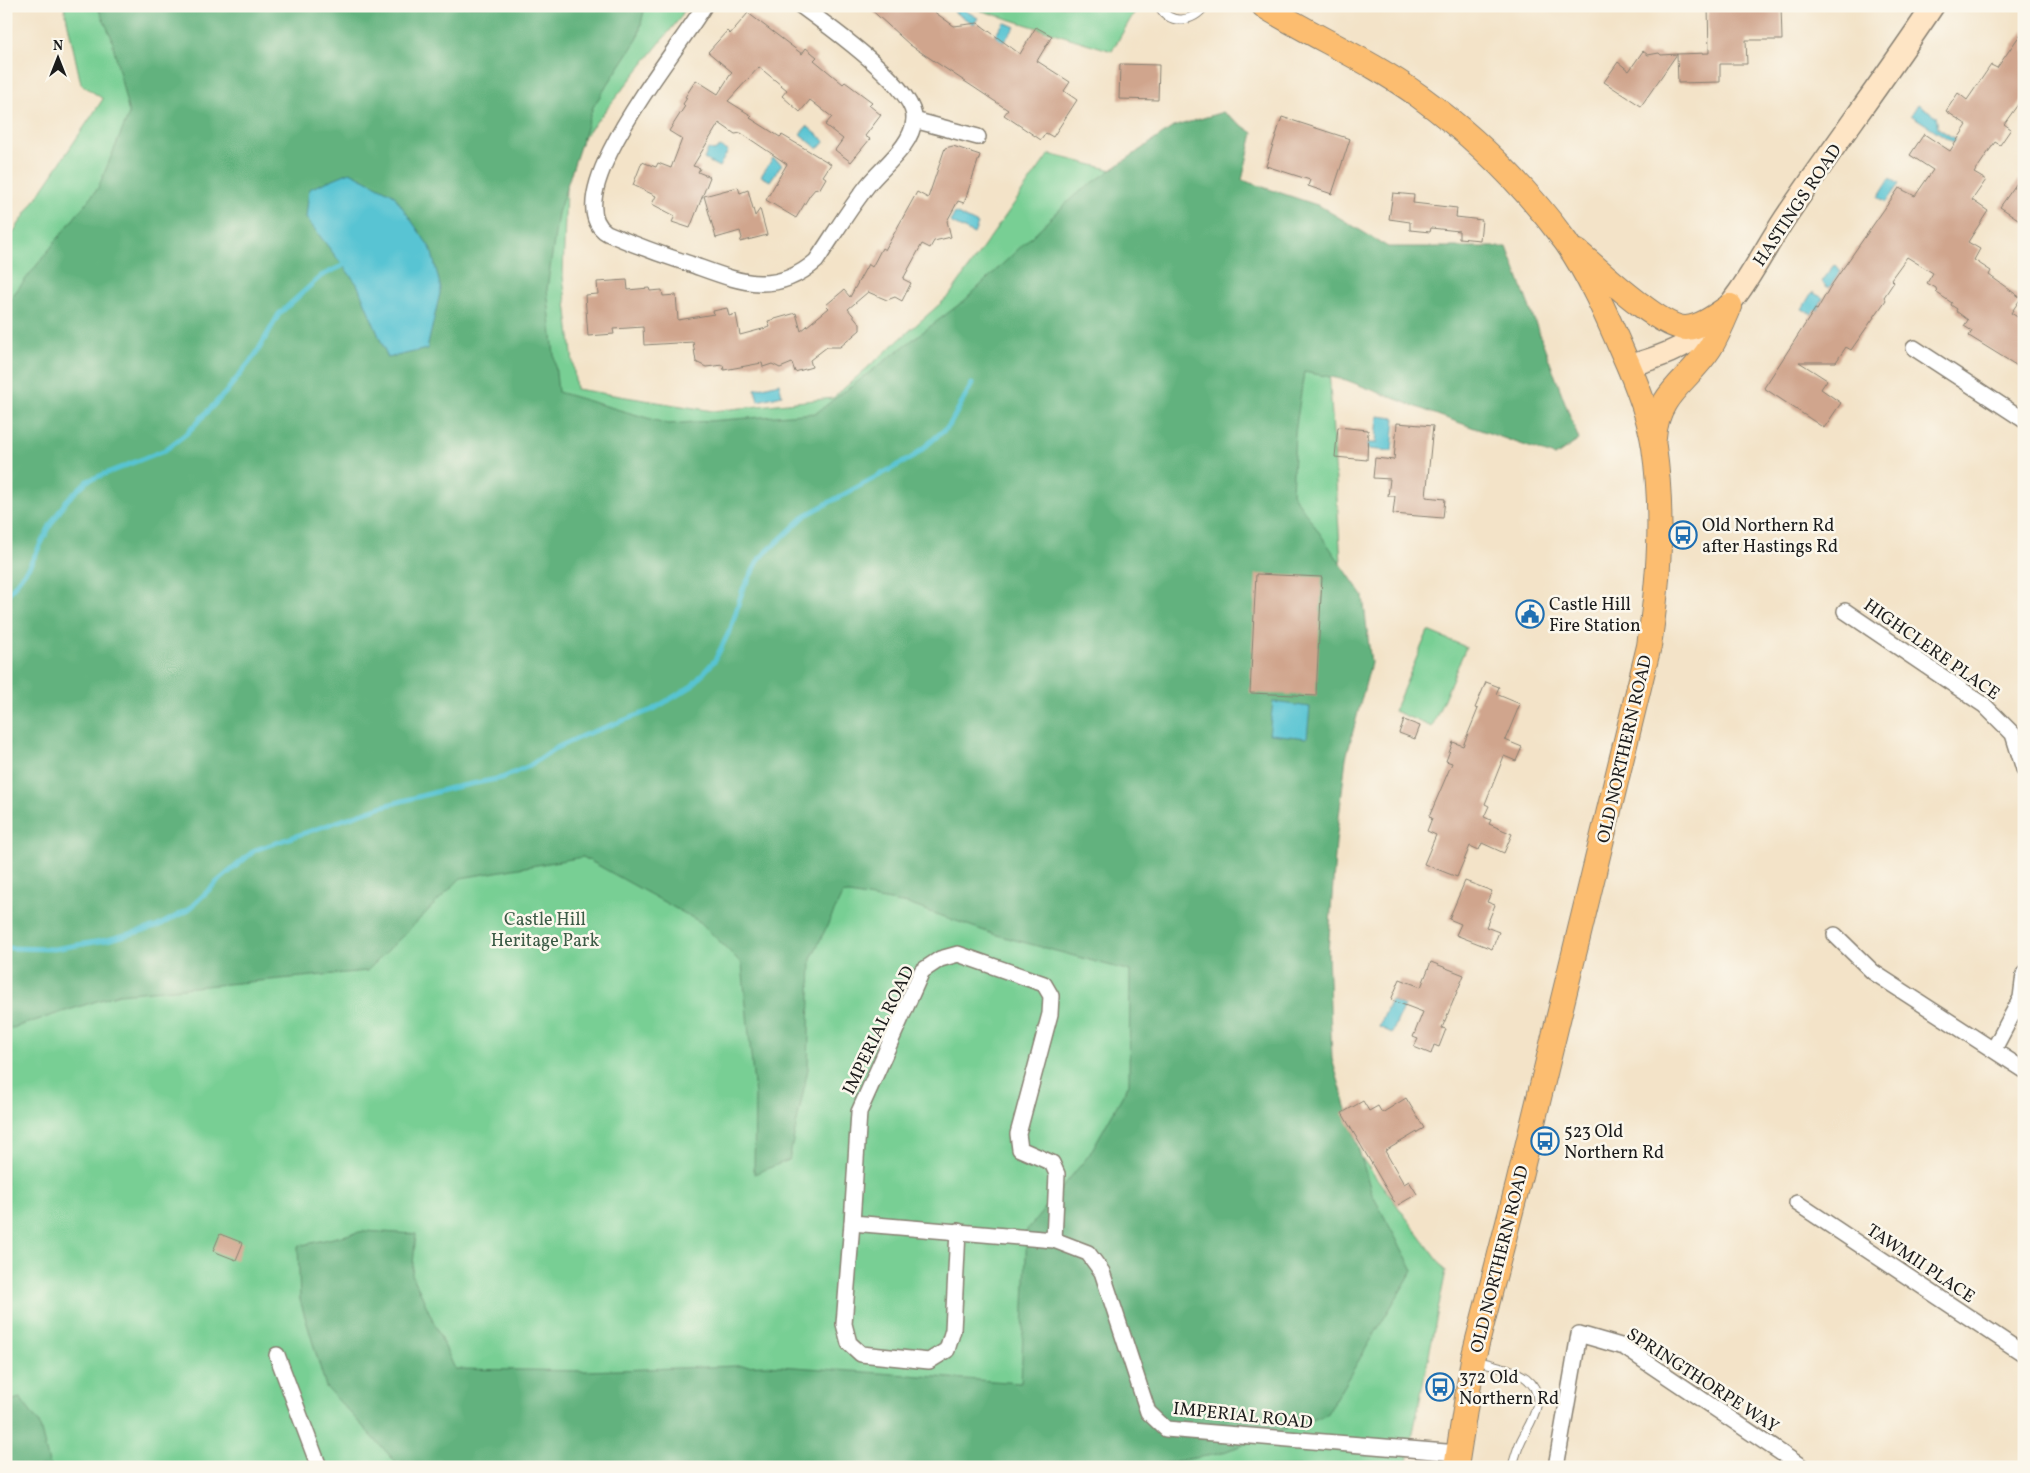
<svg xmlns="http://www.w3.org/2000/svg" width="2030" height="1473" font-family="Vollkorn,serif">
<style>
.green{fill:#78cf94;stroke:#4a7658}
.forest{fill:#62b27e;stroke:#3f674d}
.water{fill:#59c4d3;stroke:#3a7078}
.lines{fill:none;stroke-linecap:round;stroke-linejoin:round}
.stream{stroke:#59c4d3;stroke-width:5}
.building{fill:#d0a58d}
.lane-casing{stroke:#888072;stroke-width:10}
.street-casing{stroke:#888072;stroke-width:18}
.secondary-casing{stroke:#888072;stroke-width:24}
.primary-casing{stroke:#888072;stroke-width:26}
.lane{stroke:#fff;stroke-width:8}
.street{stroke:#fff;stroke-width:15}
.secondary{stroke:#fee5c5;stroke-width:21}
.primary{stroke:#fcbd6f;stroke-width:24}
.labels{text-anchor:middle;stroke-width:5;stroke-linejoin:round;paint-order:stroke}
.street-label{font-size:18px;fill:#1c1c1c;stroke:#fbf7ec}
.poi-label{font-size:18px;fill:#1c1c1c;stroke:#fbf7ec;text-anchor:start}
.park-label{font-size:18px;fill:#3c5b46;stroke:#fbf7ec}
</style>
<rect width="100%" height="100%" fill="#fbf7ec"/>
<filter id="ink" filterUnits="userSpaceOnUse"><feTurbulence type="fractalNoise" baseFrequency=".02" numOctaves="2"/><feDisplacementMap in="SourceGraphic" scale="10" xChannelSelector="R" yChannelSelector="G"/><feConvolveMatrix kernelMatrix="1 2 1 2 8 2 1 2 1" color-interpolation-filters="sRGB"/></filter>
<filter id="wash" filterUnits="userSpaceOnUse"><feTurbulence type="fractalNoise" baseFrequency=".0096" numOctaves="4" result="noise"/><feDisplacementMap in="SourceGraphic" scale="20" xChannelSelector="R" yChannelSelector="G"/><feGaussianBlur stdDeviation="1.12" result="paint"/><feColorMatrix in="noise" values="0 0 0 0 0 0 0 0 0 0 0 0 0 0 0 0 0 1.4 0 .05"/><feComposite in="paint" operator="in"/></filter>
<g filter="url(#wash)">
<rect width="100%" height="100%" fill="#f3e3c8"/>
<g class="green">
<path d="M64 6H686L680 18 567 158 563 276 576 389 713 411 833 398 949 296 1049 154 1320 222 1341 563 1311 1090 1446 1271 1406 1467H6V243L103 99 81 84Z"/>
<path d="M974 6H1138L1112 51 976 9Z"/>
<path d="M1428 631 1466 647 1432 727 1394 711Z"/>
</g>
<g class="forest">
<path d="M97 6H645L638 38 593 107 558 213 547 289 558 392 668 424 816 413 965 300 1075 195 1173 127 1223 112 1253 133 1242 180 1320 206 1388 247H1507L1579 440 1555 456 1440 416 1346 380 1304 372 1295 433 1292 493 1363 596 1371 663 1346 758 1336 842 1328 952 1332 1059 1372 1194 1413 1270 1326 1415 1218 1454 1144 1467H447L395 1461 326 1387 300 1300 298 1246 364 1231 416 1234 412 1274 455 1369 587 1371 766 1365 1021 1383 1027 1230 1089 1155 1129 1084 1130 971 993 934 908 904 843 893 811 959 808 1069 789 1160 754 1174 755 1096 742 964 700 922 583 857 461 878 367 971 119 994 6 1030V304L98 188 129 114 111 36Z"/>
<path d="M20 1398 39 1423 49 1463 52 1467H6V1402Z"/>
</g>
<g class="water">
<path d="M958 6 978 18 974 24 954 12Z"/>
<path d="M1004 22 1015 27 999 48 991 42Z"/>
<path d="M1918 104 1936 116 1938 128 1955 139 1953 142 1911 115Z"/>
<path d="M807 126 825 141 818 149 800 134Z"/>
<path d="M720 147 728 151 719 167 704 159 708 149 714 151Z"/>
<path d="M773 158 782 164 770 181 761 176Z"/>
<path d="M350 172 393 194 431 249 441 289 427 349 388 358 357 284 306 218 309 189Z"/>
<path d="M1890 178 1899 184 1886 202 1878 197Z"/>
<path d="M955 213 978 224 974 234 950 222Z"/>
<path d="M1836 265 1841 271 1830 287H1827L1822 282 1833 266Z"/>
<path d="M1812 292 1823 298 1814 315 1802 309Z"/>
<path d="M779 383 782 395 758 401 755 389Z"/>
<path d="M1378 416 1395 418 1392 451 1367 449 1368 443H1376Z"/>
<path d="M1273 702 1310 707 1307 738 1269 734Z"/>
<path d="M1391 1000 1404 1006 1392 1033 1379 1027Z"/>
</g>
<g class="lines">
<g class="stream">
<path d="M6 597 30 565 51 524 67 500 87 481 165 450 187 433 226 392 256 354 279 314 321 276 342 266"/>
<path d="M6 948 54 949 107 940 156 927 188 910 216 883 255 850 380 807 451 788 502 778 529 766 554 749 584 735 652 710 692 686 715 660 731 628 743 589 760 558 806 515 913 457 949 426 972 384"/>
</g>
</g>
<g id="blocks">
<g class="building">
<path d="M867 6H926L954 26 978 23 1020 54 1036 27 1052 36 1037 61 1070 82 1064 91 1077 100 1053 137 1046 133 1041 140 1004 115 1008 110 910 45Z"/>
<path d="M1708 6H1781L1782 40H1746L1747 64H1720V82L1678 83 1677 54 1709 53Z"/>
<path d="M748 13 802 54 806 48 817 57 814 60 843 84 845 82 872 102 869 105 881 115 865 136 870 139 851 162 835 150 843 139 825 125 832 117 810 100 800 112 782 96 787 90 759 67 728 101 752 116 750 118 780 137 782 135 831 164 823 176 826 178 819 190 816 188 810 195 796 218 766 200 787 164 741 133 735 134 719 123 693 166 700 168 698 172 710 177 690 228 672 222 675 216 652 204 656 196 633 185 642 162 656 167 658 163 671 168 682 139 669 131 685 106 683 104 687 98 685 97 696 80 718 94 732 72 708 52 727 31 730 34Z"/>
<path d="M2024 29V96L2004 124 2011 129 2000 145 1995 142 1974 173 1986 180 1972 200 1988 211 1968 242 1980 249 1974 260 1991 271 1989 275 2021 298 2011 313 2024 321V370L1969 336 1972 331 1964 326 1968 320 1956 311 1957 309 1951 305 1952 303 1937 293 1936 288 1927 283 1933 273 1907 257 1891 279 1894 282 1884 297 1886 300 1851 350 1846 347 1836 362H1799L1827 380 1821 389 1841 403 1824 428 1764 388 1815 309 1817 310 1830 287 1899 188 1915 196 1933 170 1910 155 1924 134 1950 151 1967 125 1946 111 1958 93 1967 100 1991 65 1997 68Z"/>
<path d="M1643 51 1648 55 1659 53 1661 55 1677 54 1641 106 1604 82 1618 62 1629 71Z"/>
<path d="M1120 64 1159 65 1158 100 1119 99Z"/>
<path d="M1282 117 1350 139 1332 194 1308 186 1310 180 1266 166Z"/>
<path d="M953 146 980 155 964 203 958 201 947 221 951 237 934 241 930 248 922 244 903 279 911 283 902 301 895 297 887 300 868 292 848 309 860 324V330L840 347H827L810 360 812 367 795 372 792 363 780 368 772 364 763 367 762 363 724 370 723 365 706 367 696 362 693 342 644 345 643 327 613 329 614 334 588 336 585 295 598 294 597 282 627 280 628 290 649 288 650 291 662 290 663 296 676 295 678 320 714 314 713 311 727 308 729 316 736 314 740 335 770 327 768 321 796 313 801 331 829 308 826 305 844 290 850 297 868 264 872 267 882 248 885 250 917 192 928 198 945 148Z"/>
<path d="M2024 173V223L2000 207Z"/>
<path d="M738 187 740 193 748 190 755 216 760 209 767 235 740 242 742 238 740 231 716 238 704 196Z"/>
<path d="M1393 193 1414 195 1413 203 1457 208 1456 217 1482 220 1480 240 1459 238V231L1431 228 1430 232 1410 230V222L1389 219Z"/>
<path d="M1397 423 1433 426 1426 497 1445 499 1443 518 1393 514 1395 496H1388L1390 479 1373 478 1375 458 1394 460Z"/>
<path d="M1338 427 1368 430 1367 460 1335 457Z"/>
<path d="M1256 574 1322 577 1316 696 1250 693Z"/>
<path d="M1486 682 1499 687 1496 694 1520 704 1505 740 1522 747 1516 761 1504 756 1485 804 1489 806 1484 817 1491 820 1489 824 1512 834 1504 853 1482 843 1479 850 1470 846 1457 877 1424 864 1436 835 1427 831 1432 818 1429 817 1452 763 1446 761 1453 742 1463 746 1478 709 1475 708Z"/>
<path d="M1404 720 1420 726 1415 739 1399 733Z"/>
<path d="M1465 881 1492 891 1487 902 1495 905 1486 927 1499 932 1492 949 1456 935 1461 924 1449 919Z"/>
<path d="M1431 962 1464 975 1442 1028 1446 1029 1439 1047 1434 1045 1431 1054 1414 1047 1418 1039 1413 1037 1423 1012 1391 1000 1400 979 1421 987Z"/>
<path d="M1406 1098 1424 1128 1385 1151 1404 1184 1409 1181 1417 1194 1398 1205 1393 1200 1342 1113 1363 1101 1369 1111 1378 1106 1382 1113Z"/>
<path d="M220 1234 243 1243 236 1260 213 1251Z"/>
</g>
</g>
</g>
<g filter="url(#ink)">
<use href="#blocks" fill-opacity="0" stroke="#888072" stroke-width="1"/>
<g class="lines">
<g class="lane-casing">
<g id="lane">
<path d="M1159 6C1170 26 1193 22 1205 6"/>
<path d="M1475 1360C1491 1365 1513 1368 1526 1378 1550 1397 1530 1422 1521 1441 1517 1449 1515 1458 1512 1467"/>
</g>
</g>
<g class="street-casing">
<g id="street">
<path d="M704 6C684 43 552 198 607 233 635 245 662 255 690 264 738 281 773 298 816 261 833 236 849 209 868 185 883 166 912 146 914 120 917 88 827 25 801 6"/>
<path d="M914 120 978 137"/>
<path d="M1914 348 2024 420"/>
<path d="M1845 611 1984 705 2013 734 2024 769"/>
<path d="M1835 935 1873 972 2024 1070"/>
<path d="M1994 1049 2021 998 2024 974"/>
<path d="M1797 1203 2024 1354"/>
<path d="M852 1223 844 1324 849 1343 861 1354 929 1361 947 1350 953 1330 958 1231"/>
<path d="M1054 1240 1057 1174 1052 1163 1020 1149 1018 1134 1050 1014 1051 996 1044 984 958 954 940 959 922 971 859 1112 852 1223 1054 1240 1088 1253 1102 1272 1148 1412 1166 1429 1458 1453"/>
<path d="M277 1355 319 1467"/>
<path d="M1556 1467 1579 1334 1624 1347 1802 1467"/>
</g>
</g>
<g class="secondary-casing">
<path id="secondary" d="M1628 366C1657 358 1684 349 1707 329 1741 298 1760 256 1785 218 1833 147 1885 78 1933 6"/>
</g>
<g class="primary-casing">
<g id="primary">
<path d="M1264 6C1314 37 1371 61 1419 96 1475 137 1525 186 1566 242 1589 275 1606 314 1622 351 1636 382 1649 414 1654 447 1664 516 1659 578 1649 646L1518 1184 1473 1359 1456 1467"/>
<path d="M1578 252C1599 270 1661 329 1686 328 1702 327 1718 314 1730 306"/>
<path d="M1654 438C1657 393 1688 382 1710 348 1718 335 1724 320 1730 306"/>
</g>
</g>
<use href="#lane" class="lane"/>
<use href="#street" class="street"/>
<use href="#secondary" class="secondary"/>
<use href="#primary" class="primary"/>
</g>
</g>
<defs>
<g id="bus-ring" transform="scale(1.4375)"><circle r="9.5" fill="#fbf7ec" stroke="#1f6fb2" stroke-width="1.5"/><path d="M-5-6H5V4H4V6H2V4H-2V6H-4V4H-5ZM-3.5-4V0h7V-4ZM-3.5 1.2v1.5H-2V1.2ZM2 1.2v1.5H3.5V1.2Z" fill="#1f6fb2"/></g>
<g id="civic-ring" transform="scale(1.4375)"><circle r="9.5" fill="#fbf7ec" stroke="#1f6fb2" stroke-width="1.5"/><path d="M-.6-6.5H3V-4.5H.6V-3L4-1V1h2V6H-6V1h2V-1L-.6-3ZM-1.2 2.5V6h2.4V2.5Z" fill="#1f6fb2"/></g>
</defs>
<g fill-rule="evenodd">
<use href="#bus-ring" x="1683" y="535"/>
<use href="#civic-ring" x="1530" y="614"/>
<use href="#bus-ring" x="1545" y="1141"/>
<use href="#bus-ring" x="1440" y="1387"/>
</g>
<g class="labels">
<g class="street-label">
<text transform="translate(1797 205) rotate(-56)" y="6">HASTINGS ROAD</text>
<text transform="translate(1932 649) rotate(35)" y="6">HIGHCLERE PLACE</text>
<text transform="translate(1624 749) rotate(-77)" y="6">OLD NORTHERN ROAD</text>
<text transform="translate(878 1030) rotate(-64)" y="6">IMPERIAL ROAD</text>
<text transform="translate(1499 1259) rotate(-76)" y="6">OLD NORTHERN ROAD</text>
<text transform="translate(1921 1263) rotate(34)" y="6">TAWMII PLACE</text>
<text transform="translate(1703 1380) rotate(33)" y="6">SPRINGTHORPE WAY</text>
<text transform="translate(1243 1415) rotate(6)" y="6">IMPERIAL ROAD</text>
</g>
<g class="poi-label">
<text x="1702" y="531">Old Northern Rd<tspan x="1702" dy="21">after Hastings Rd</tspan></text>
<text x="1549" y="610">Castle Hill<tspan x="1549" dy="21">Fire Station</tspan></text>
<text x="1564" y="1137">523 Old<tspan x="1564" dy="21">Northern Rd</tspan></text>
<text x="1459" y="1383">372 Old<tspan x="1459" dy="21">Northern Rd</tspan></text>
</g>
<g class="park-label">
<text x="545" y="925">Castle Hill<tspan x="545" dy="21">Heritage Park</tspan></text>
</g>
</g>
<rect width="2030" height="1473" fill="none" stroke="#fbf7ec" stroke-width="25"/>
<g transform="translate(58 58)" stroke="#fbf7ec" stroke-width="4" paint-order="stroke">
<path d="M0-4L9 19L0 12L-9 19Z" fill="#1c1c1c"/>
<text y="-8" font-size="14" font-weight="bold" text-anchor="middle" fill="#1c1c1c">N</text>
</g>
</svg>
